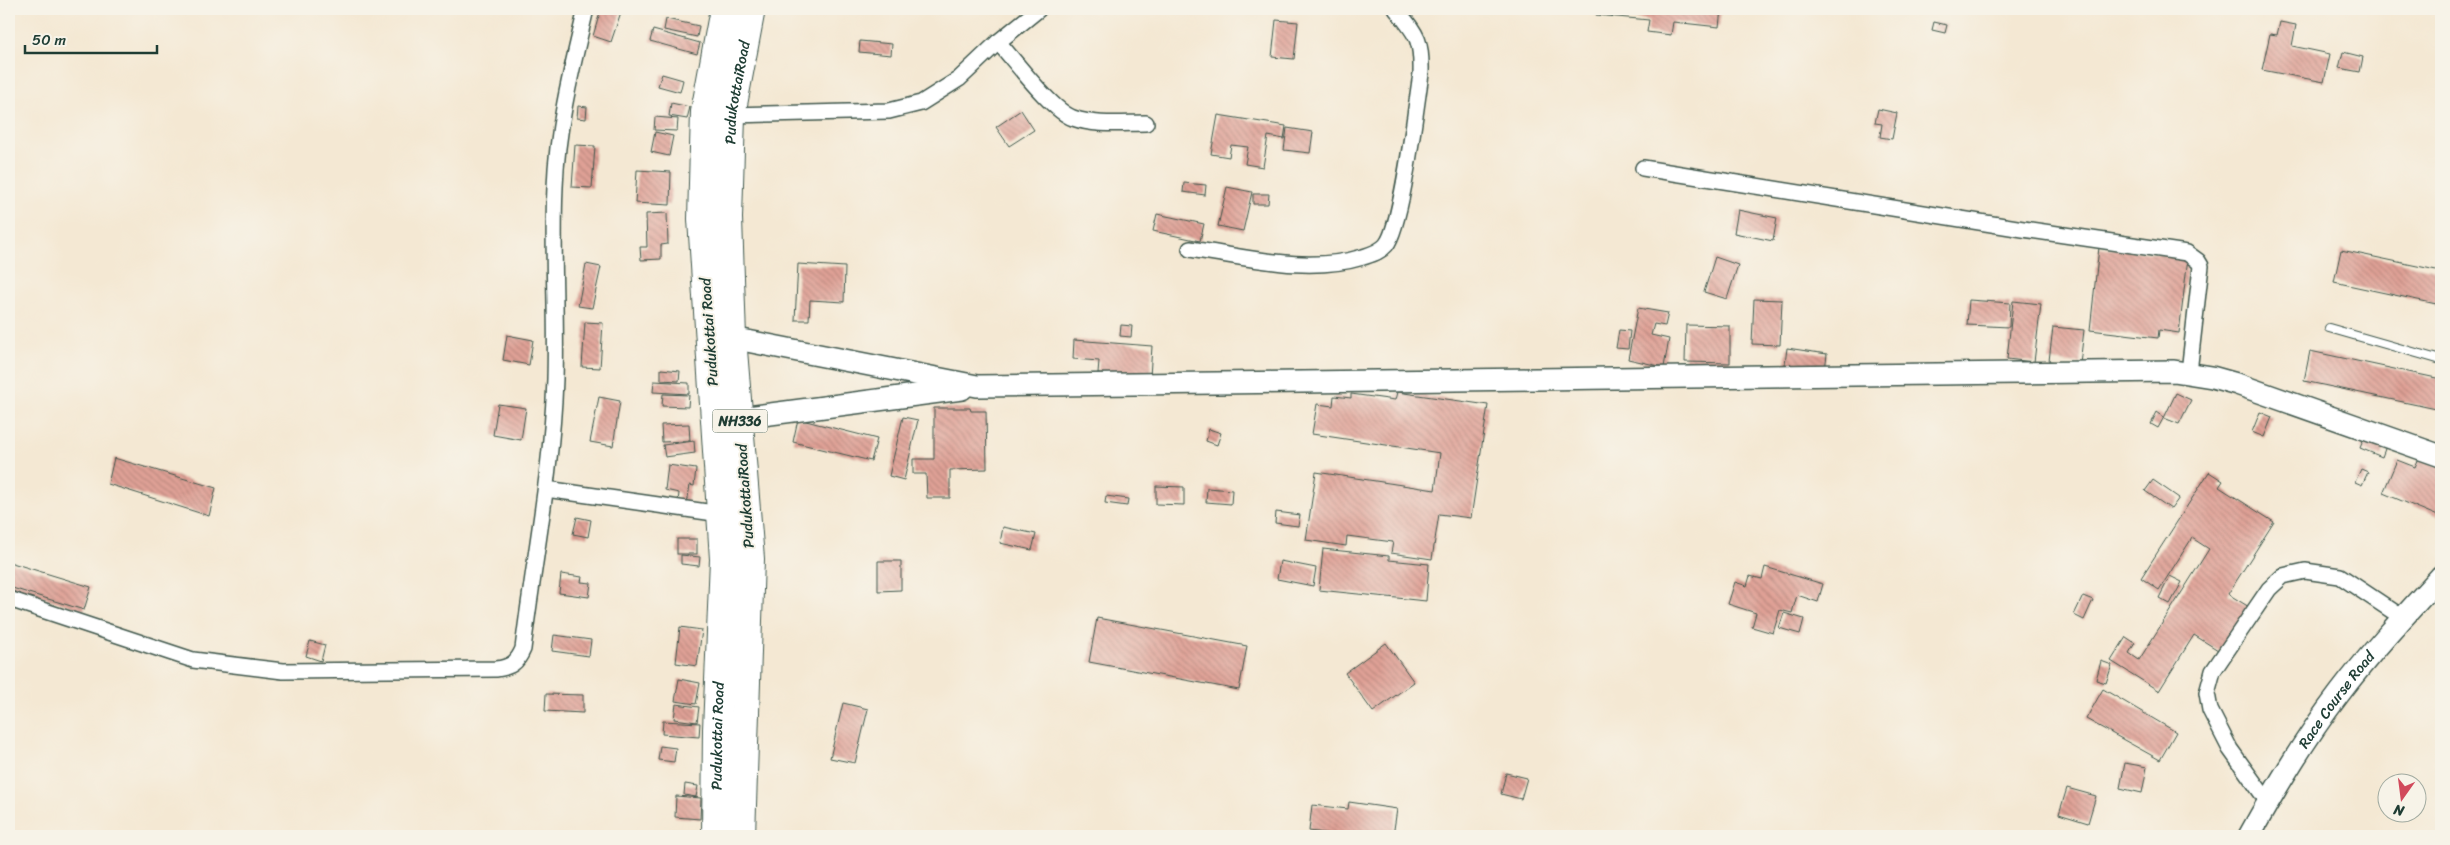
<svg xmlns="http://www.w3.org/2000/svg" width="2450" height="845" font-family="Sriracha,sans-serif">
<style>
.building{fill:url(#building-back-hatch)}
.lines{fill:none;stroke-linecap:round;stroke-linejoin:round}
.lane-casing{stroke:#3f574c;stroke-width:10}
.street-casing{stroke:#3f574c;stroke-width:18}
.secondary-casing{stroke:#3f574c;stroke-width:24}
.highway-casing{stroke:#3f574c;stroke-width:30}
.lane{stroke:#fff;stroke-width:8}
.street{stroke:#fff;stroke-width:15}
.secondary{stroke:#fff;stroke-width:21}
.highway{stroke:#fff;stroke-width:28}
.labels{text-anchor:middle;stroke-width:4;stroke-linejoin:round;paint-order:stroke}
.shield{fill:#f7f3e8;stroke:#60746a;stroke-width:1}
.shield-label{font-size:14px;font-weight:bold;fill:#1f3d34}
.street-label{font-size:15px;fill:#1f3d34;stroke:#f7f3e8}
</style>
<defs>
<pattern id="building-back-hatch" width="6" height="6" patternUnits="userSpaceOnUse" patternTransform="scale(1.25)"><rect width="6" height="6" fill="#e0a196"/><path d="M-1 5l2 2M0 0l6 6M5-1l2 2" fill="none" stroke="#b5847b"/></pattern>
</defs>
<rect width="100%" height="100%" fill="#f7f3e8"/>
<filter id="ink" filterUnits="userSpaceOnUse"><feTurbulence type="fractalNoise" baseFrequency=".02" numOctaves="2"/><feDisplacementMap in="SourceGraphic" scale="10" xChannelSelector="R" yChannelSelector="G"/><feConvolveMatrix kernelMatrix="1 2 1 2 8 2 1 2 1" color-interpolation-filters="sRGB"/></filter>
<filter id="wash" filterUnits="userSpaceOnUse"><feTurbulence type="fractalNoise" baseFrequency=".0096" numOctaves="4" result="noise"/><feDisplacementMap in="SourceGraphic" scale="20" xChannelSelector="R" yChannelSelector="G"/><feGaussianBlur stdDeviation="1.12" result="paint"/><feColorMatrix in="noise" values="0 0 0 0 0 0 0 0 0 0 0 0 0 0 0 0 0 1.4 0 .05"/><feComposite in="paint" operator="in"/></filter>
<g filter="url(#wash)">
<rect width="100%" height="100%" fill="#f4e8d3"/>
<g id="blocks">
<g class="building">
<path d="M601 9H622L611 42 593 36Z"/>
<path d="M1597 9H1721L1719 27 1673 22 1671 35 1647 32 1649 20 1596 15Z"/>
<path d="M666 19 699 26 697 37 664 30Z"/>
<path d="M1276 20 1298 22 1294 59 1272 57Z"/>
<path d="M1934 22 1947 25 1945 33 1932 30Z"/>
<path d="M2280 22 2296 25 2292 46 2330 54 2324 82 2262 70 2270 34 2277 35Z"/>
<path d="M653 30 700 43 697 54 650 41Z"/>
<path d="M860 41 892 44 891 55 859 52Z"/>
<path d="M2343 52 2363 57 2360 72 2339 68Z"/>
<path d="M662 74 683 80 680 92 658 86Z"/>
<path d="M671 103 690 107 687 119 669 116Z"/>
<path d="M578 106 587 107 586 119 577 118Z"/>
<path d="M1878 109 1897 113 1892 139 1880 137 1882 124 1875 123Z"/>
<path d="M1021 110 1034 130 1009 146 996 127Z"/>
<path d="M1218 115 1286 126 1284 139 1268 136 1263 167 1245 164 1248 147 1231 145 1229 157 1211 154Z"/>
<path d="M655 117 678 119 677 131 654 130Z"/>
<path d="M1287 128 1313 132 1310 153 1284 150Z"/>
<path d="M655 132 673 136 669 156 651 152Z"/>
<path d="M575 145 595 146 592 188 572 187Z"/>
<path d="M637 170 671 172 670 205 635 203Z"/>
<path d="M1184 183 1206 185 1205 195 1183 192Z"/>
<path d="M1227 187 1252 192 1243 231 1218 226Z"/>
<path d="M1253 194H1269L1268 204H1253Z"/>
<path d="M1738 210 1777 218 1773 241 1734 233Z"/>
<path d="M667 213 668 244 661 245V259L641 260 640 247H647L646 214Z"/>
<path d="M1157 214 1204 224 1200 241 1153 231Z"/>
<path d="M2099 247 2188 257 2179 333 2159 330 2158 338 2090 330Z"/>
<path d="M2341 250 2441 271V305L2334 282Z"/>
<path d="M1715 257 1738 265 1727 299 1704 292Z"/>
<path d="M586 264 601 267 592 308 578 306Z"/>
<path d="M798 264 845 267 844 302 810 300 809 320H795Z"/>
<path d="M1754 299 1782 300 1780 345 1752 344Z"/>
<path d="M1969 300 2010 303 2009 327 1967 325Z"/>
<path d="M2013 301 2041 304 2034 362 2007 359Z"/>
<path d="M1638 308 1668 313 1665 326 1654 324 1651 335 1669 339 1664 367 1628 359Z"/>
<path d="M585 322 603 323 600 368 582 367Z"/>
<path d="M1121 325 1132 326 1131 337 1120 336Z"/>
<path d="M1686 325 1730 326V363L1685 362Z"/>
<path d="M2053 327 2084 330 2080 364 2049 361Z"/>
<path d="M1619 330 1630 331 1628 349 1616 348Z"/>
<path d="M507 335 533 340 529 365 503 360Z"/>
<path d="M1074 340 1152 346 1150 377 1098 373 1099 361 1073 359Z"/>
<path d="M1787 348 1827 354 1825 370 1785 364Z"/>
<path d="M2310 351 2441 379V410L2304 381Z"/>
<path d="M661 369 680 371 679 381 661 380Z"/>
<path d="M654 381 689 383V394L653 392Z"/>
<path d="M1397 392 1488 405 1471 518 1439 514 1432 559 1391 553 1393 542 1347 536 1346 546 1306 540 1316 472 1435 490 1440 453 1312 434 1317 404 1333 406 1334 396 1351 398V394L1395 400Z"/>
<path d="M2176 393 2191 400 2179 424 2164 418Z"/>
<path d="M663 394 689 395 688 407 662 406Z"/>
<path d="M599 397 620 401 613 446 590 442Z"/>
<path d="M498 404 526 408 521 440 493 435Z"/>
<path d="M934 408H970L971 411H986L987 469 950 470V498H927L926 474H913V459H934Z"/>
<path d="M2157 412 2164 417 2158 428 2151 424Z"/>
<path d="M2260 412 2272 417 2264 437 2252 432Z"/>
<path d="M903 417 918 420 904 480 889 476Z"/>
<path d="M798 419 877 439 871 461 793 442Z"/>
<path d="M689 424 690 441 662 442 661 425Z"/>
<path d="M1209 429 1221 433 1217 445 1206 441Z"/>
<path d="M2364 438 2386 446 2382 457 2360 448Z"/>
<path d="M694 441 695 453 665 457 663 445Z"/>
<path d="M114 458 216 488 209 516 108 484Z"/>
<path d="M2419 458 2441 467V509L2438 516 2383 493 2397 460 2415 467Z"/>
<path d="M668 465 696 469 694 486 690 485 687 504 678 502 679 493 665 490Z"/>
<path d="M2361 469 2368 472 2362 485 2355 482Z"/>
<path d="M2209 472 2223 481 2219 487 2274 522 2228 594 2254 610 2226 655 2194 635 2159 691 2111 661 2126 637 2135 643 2129 653 2139 660 2209 549 2192 538 2159 590 2141 578Z"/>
<path d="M2153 480 2179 498 2171 509 2145 491Z"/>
<path d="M1156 486 1184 487V505L1156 504Z"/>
<path d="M1207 488 1232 490 1231 504 1206 502Z"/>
<path d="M1106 496 1128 499 1127 506 1105 503Z"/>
<path d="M1276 512 1300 515 1298 526 1275 523Z"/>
<path d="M577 517 591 520 588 537 573 534Z"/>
<path d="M1003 527 1036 534 1032 550 1000 543Z"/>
<rect x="677" y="539" width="20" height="15"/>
<path d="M1323 549 1389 556V560L1429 564 1426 601 1319 590Z"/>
<path d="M681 555 700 557 699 566 681 564Z"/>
<path d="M878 561H901V590L878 591Z"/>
<path d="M1280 561 1316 568 1313 586 1277 579Z"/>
<path d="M9 562 91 587 84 610 9 587Z"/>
<path d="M1765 567 1823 584 1818 602 1797 595 1792 613 1780 610 1773 633 1752 627 1756 613 1728 604 1735 582 1747 586 1750 576 1762 579Z"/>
<path d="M561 574 582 577 581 582 591 583 589 597 559 593Z"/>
<path d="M2170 576 2182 582 2170 604 2159 598Z"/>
<path d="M2083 596 2093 600 2084 620 2074 615Z"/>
<path d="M1784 613 1804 619 1800 634 1779 628Z"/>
<path d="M1097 618 1247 646 1239 690 1089 662Z"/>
<path d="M680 627 702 630 697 666 676 663Z"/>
<path d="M554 635 591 640 589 656 552 651Z"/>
<path d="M310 641 325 645 321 661 306 656Z"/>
<path d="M1386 643 1414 682 1373 712 1345 673Z"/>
<path d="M2101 661 2112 665 2106 683 2096 680Z"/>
<path d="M679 679 700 683 696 704 675 701Z"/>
<path d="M2103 689 2176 732 2160 760 2086 719Z"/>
<path d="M546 694 583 695V713L545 711Z"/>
<path d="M843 703 868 709 855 763 830 758Z"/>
<path d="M676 704 699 707 697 722 674 719Z"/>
<path d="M663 721 700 723 699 737 662 734Z"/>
<path d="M660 746 676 748 674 762 658 760Z"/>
<path d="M2125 763 2147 767 2142 793 2120 788Z"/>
<path d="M1506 773 1527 778 1521 799 1501 794Z"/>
<path d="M685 784 698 786 696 797 684 795Z"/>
<path d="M2067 788 2096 796 2088 823 2059 814Z"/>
<path d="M676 796 701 798 700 819 675 817Z"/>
<path d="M1349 802 1397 809 1393 836H1348L1309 831 1312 805 1348 809Z"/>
</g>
</g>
</g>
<g filter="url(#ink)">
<use href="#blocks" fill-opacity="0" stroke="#3f574c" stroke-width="1"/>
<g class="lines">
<g class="lane-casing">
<path id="lane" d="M2329 328 2441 360"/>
</g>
<g class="street-casing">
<g id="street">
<path d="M998 42C1016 62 1051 110 1073 118 1095 126 1123 123 1146 123"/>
<path d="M731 115 889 111 921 103 959 79 998 42 1039 9"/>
<path d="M1643 168 2023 229 2187 253 2198 261 2201 266 2189 372"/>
<path d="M1190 249C1247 257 1307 274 1363 257 1372 254 1380 252 1386 245 1402 226 1416 105 1421 74 1422 39 1417 35 1396 9"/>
<path d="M546 489 721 514"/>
<path d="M9 599 193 660 283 671 496 669C511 667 517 663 523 649 534 559 552 470 555 379 557 315 552 251 555 187 557 126 572 68 586 9"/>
<path d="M2268 802 2230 749 2210 710 2207 693 2213 671 2269 589 2283 576 2305 571 2340 576 2403 618"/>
</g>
</g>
<g class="secondary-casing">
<g id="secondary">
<path d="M732 338 977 386 2174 371 2212 377 2237 384 2441 456"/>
<path d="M740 418 962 389"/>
<path id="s1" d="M2249 836C2275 789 2306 737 2339 694 2370 653 2406 614 2441 576"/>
</g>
</g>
<g class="highway-casing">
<g id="highway">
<path id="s2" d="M716 836 717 729 724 559 702 219 705 112 724 9"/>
<path id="s3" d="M741 836 750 559 732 338 728 218 731 115 751 9"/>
</g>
</g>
<use href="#lane" class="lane"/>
<use href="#street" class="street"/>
<use href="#secondary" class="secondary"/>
<use href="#highway" class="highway"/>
</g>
</g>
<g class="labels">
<rect class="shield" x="712.5" y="409.5" width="55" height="23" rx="4"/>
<g class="shield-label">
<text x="740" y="426">NH336</text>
</g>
<g class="street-label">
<text dy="5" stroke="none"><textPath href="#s3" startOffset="745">PudukottaiRoad</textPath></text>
<text transform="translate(709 332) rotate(-94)" y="5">Pudukottai Road</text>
<text transform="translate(745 496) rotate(-94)" y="5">PudukottaiRoad</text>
<text dy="5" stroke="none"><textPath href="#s1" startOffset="162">Race Course Road</textPath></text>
<text dy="5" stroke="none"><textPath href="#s2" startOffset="100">Pudukottai Road</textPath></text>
</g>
</g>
<rect width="2450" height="845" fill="none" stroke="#f7f3e8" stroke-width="30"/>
<g transform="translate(2402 798) rotate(194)"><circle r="24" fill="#f7f3e8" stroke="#a1aaa0"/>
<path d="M0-4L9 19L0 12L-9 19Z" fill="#d1495b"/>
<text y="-8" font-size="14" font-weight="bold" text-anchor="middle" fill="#1f3d34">N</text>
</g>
<path d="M25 45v8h132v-8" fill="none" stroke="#1f3d34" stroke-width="2.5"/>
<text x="32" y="45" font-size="15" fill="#1f3d34" stroke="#f7f3e8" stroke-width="4" paint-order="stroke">50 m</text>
</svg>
